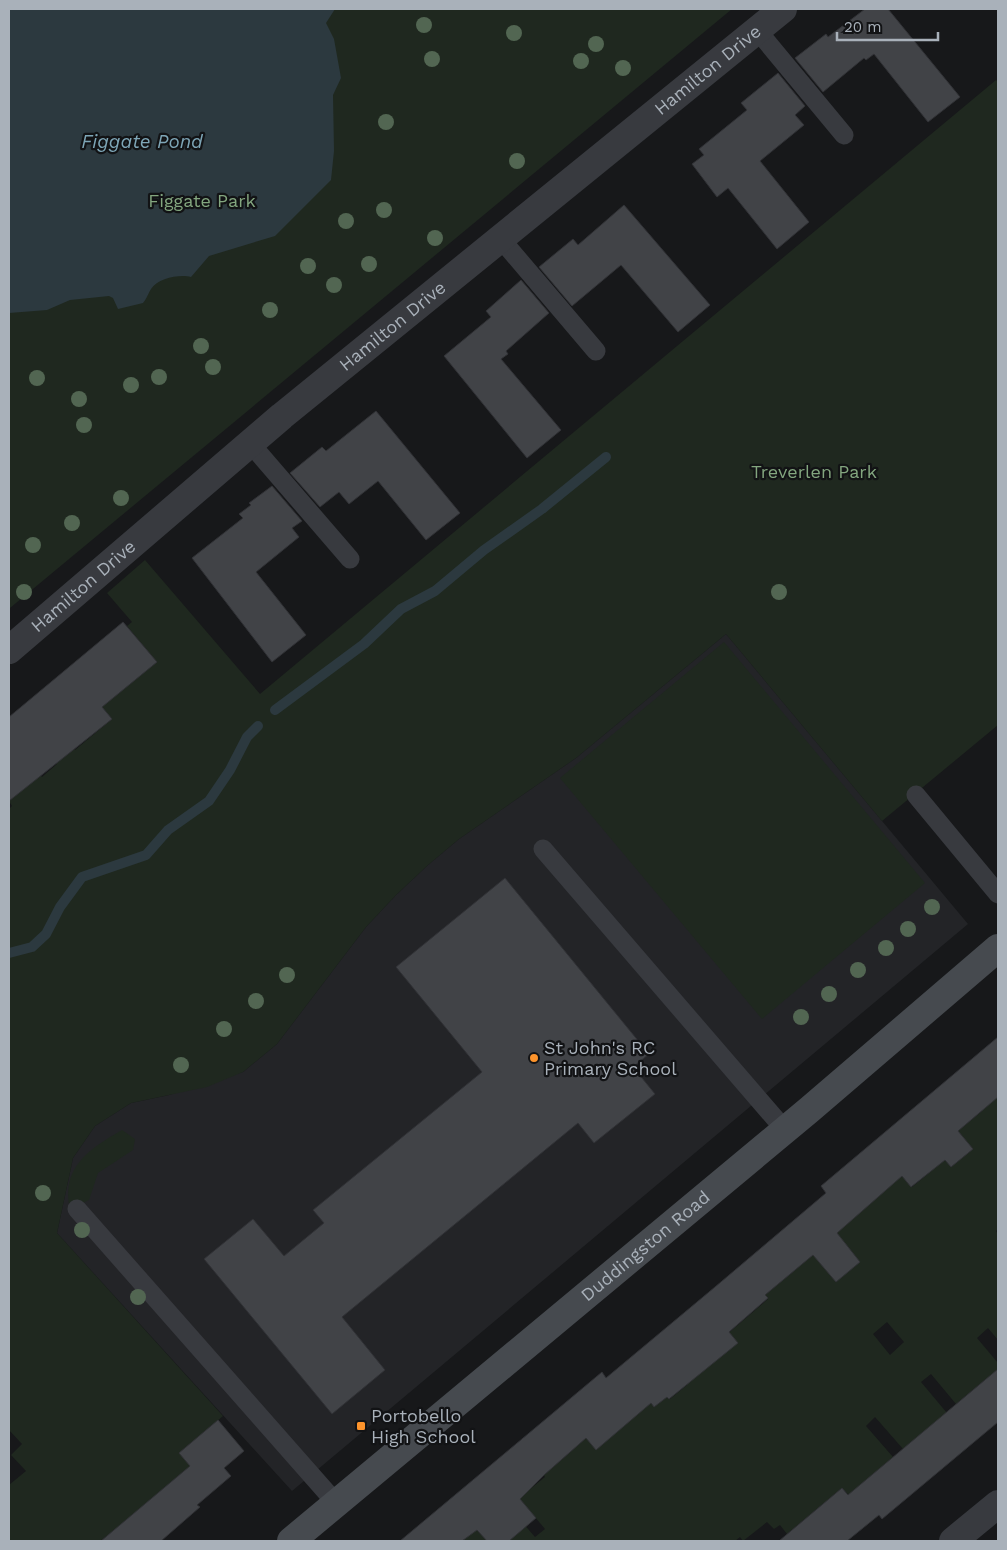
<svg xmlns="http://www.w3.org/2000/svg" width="1007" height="1550" font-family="'Work Sans',sans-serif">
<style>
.built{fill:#232427}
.green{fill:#1f281f;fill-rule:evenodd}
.water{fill:#2c393f}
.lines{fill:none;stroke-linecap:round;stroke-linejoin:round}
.stream{stroke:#2c393f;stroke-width:10}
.building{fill:#414347;stroke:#313236}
.lane{stroke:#383a3f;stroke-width:19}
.street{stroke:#383a3f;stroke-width:28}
.secondary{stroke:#464a4f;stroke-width:28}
.tree{fill:#526652}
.poi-dot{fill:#fd942c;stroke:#121315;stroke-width:2}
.labels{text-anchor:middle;stroke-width:4.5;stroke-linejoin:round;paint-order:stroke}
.street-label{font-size:18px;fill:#a9b1ba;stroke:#121315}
.park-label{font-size:18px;fill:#83a67f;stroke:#121315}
.poi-label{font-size:18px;fill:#a9b1ba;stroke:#121315;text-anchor:start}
.water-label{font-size:19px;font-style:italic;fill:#7ea6b7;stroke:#121315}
</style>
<rect width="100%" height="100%" fill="#17181a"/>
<path class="built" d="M726 634 968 924 292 1491 57 1233 73 1158 95 1126 131 1103 169 1095 243 1072 277 1044 366 927 396 895 428 865 459 839 576 758Z"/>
<g class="green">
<path d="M9 9H732L10 608Z"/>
<path d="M996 80 998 82V725L882 821 726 634 576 758 459 839 428 865 396 895 366 927 277 1044 243 1072 207 1087 131 1103 95 1126 73 1158 57 1233 223 1416 180 1453 195 1472 100 1541H9V1485L26 1471 11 1455 22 1444 9 1430V809L12 806 9 801 20 792 33 765 42 777 57 764 20 718 65 738 75 750 112 719 74 673 91 659 119 693 157 662 127 626 132 622 107 593 145 560 260 694Z"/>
<path d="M724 642 925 883 762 1019 560 778Z"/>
<path d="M998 1091V1229L996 1231 998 1234V1340L988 1328 977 1338 998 1363V1369L956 1404 931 1374 921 1382 947 1413 903 1449 875 1417 866 1426 893 1457 849 1495 842 1488 787 1534 780 1525 774 1529 767 1522 743 1541 740 1537 735 1541H509L510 1532 522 1522 535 1537 545 1529 519 1498 545 1477 544 1475 586 1438 596 1449 648 1400 654 1407 667 1397 670 1399 687 1385 676 1371 732 1330 768 1299 765 1295 813 1255 860 1262 849 1248 834 1242 840 1237 834 1229 862 1211 900 1173 912 1187 929 1173 917 1159 935 1149 951 1167 973 1149 958 1131 982 1111 979 1107ZM887 1322 904 1342 890 1355 873 1334Z"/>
<path d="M122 1130 135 1139 133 1150 98 1173 89 1200 70 1209C60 1167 91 1148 122 1130Z"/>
<path d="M476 1529 487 1541H462Z"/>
</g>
<path class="water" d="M9 9H335L326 23 334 39 341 78 333 95 334 151 331 180 275 236 209 256 191 277C180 274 158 278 151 289 148 294 147 298 143 303L118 309 113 298 109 296 70 300 47 310 9 313Z"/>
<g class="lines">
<g class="stream">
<path d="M275 710 364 644 401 609 435 591 484 550 542 509 606 457"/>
<path d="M9 953 32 947 46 934 60 907 82 877 146 855 168 830 209 801 230 770 247 737 258 726"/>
</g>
</g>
<g class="building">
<path d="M865 9H888L960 97 928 122 874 54 866 60 864 58 823 92 795 58 826 34 828 37Z"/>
<path d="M778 73 805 106 795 115 804 125 760 161 809 222 777 249 728 188 717 197 692 164 704 155 699 149 747 110 741 103Z"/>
<path d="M624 205 710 305 678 332 621 265 572 306 539 267 573 239 578 245Z"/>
<path d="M521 280 549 313 506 351 508 354 501 359 561 430 527 458 444 356 491 317 486 311Z"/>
<path d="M376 411 460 513 426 540 378 481 349 504 339 492 320 507 290 473 322 447 326 451Z"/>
<path d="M272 486 302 521 292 528 299 537 256 572 306 635 272 662 192 558 243 518 239 514 251 505 249 503Z"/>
<path d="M123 622 157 662 102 707 112 719 9 801V717Z"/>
<path d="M505 878 649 1054 633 1067 655 1094 594 1143 578 1123 342 1317 385 1370 332 1414 204 1259 253 1219 284 1256 324 1223 313 1210 482 1072 396 967Z"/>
<path d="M998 1037V1097L958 1131 973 1149 951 1167 945 1160 911 1187 902 1176 837 1233 860 1262 836 1282 813 1255 765 1295 768 1298 729 1332 738 1343 669 1399 667 1397 654 1407 651 1403 596 1450 586 1438 544 1475 520 1499 536 1518 509 1541H487L477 1530 462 1541H400L602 1372 606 1378 715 1287 826 1193 821 1186Z"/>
<path d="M998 1369V1422L882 1519 879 1515 847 1541H779L842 1488 848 1495Z"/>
<path d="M218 1420 244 1451 224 1468 231 1476 197 1505 200 1507 161 1541H101L190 1466 179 1453Z"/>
</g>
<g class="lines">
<g class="lane">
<path d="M757 30 844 135"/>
<path d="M500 238 596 351"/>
<path d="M250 443 350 559"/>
<path d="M916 795 998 894"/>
<path d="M543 849 785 1130"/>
<path d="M77 1209 336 1503"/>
</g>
<g class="street">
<path id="s1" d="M9 650 282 416 783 9"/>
<path d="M953 1541 998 1504"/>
</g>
<path class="secondary" id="s2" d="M291 1541 809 1110 998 948"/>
</g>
<g class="tree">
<circle cx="424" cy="25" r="8"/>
<circle cx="514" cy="33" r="8"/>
<circle cx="596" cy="44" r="8"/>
<circle cx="432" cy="59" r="8"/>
<circle cx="581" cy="61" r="8"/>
<circle cx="623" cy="68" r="8"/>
<circle cx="386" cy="122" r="8"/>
<circle cx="517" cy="161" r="8"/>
<circle cx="384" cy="210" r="8"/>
<circle cx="346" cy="221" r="8"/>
<circle cx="435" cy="238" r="8"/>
<circle cx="369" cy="264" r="8"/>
<circle cx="308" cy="266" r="8"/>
<circle cx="334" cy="285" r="8"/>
<circle cx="270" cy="310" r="8"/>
<circle cx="201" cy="346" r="8"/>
<circle cx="213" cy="367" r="8"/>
<circle cx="159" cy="377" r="8"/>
<circle cx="37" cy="378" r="8"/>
<circle cx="131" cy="385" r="8"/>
<circle cx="79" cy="399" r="8"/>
<circle cx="84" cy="425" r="8"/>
<circle cx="121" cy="498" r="8"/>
<circle cx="72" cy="523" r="8"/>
<circle cx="33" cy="545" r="8"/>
<circle cx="24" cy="592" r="8"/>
<circle cx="779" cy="592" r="8"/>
<circle cx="932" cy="907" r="8"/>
<circle cx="908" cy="929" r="8"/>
<circle cx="886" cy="948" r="8"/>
<circle cx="858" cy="970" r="8"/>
<circle cx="287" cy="975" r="8"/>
<circle cx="829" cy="994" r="8"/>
<circle cx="256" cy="1001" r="8"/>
<circle cx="801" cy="1017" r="8"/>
<circle cx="224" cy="1029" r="8"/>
<circle cx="181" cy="1065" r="8"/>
<circle cx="43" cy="1193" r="8"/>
<circle cx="82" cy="1230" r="8"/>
<circle cx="138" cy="1297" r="8"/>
</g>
<g class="poi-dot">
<circle cx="534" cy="1058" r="5"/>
<rect x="356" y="1421" width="10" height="10" rx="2.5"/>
</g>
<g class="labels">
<g class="street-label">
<text dy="6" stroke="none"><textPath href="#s1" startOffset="908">Hamilton Drive</textPath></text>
<text dy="6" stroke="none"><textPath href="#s1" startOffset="502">Hamilton Drive</textPath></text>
<text dy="6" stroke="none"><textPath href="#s1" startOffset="98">Hamilton Drive</textPath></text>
<text dy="6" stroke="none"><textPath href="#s2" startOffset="461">Duddingston Road</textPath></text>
</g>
<g class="park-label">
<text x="202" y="207">Figgate Park</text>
<text x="814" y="478">Treverlen Park</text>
</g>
<g class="poi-label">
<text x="544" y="1054">St John's RC<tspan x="544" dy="21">Primary School</tspan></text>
<text x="371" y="1422">Portobello<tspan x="371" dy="21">High School</tspan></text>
</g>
<g class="water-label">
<text x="142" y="148">Figgate Pond</text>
</g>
</g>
<rect width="1007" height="1550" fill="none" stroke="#a9b1ba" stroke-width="20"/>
<path d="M837 32v8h101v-8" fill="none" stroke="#a9b1ba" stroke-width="2.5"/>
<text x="844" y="32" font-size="15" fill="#a9b1ba" stroke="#121315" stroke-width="4" paint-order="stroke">20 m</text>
</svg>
